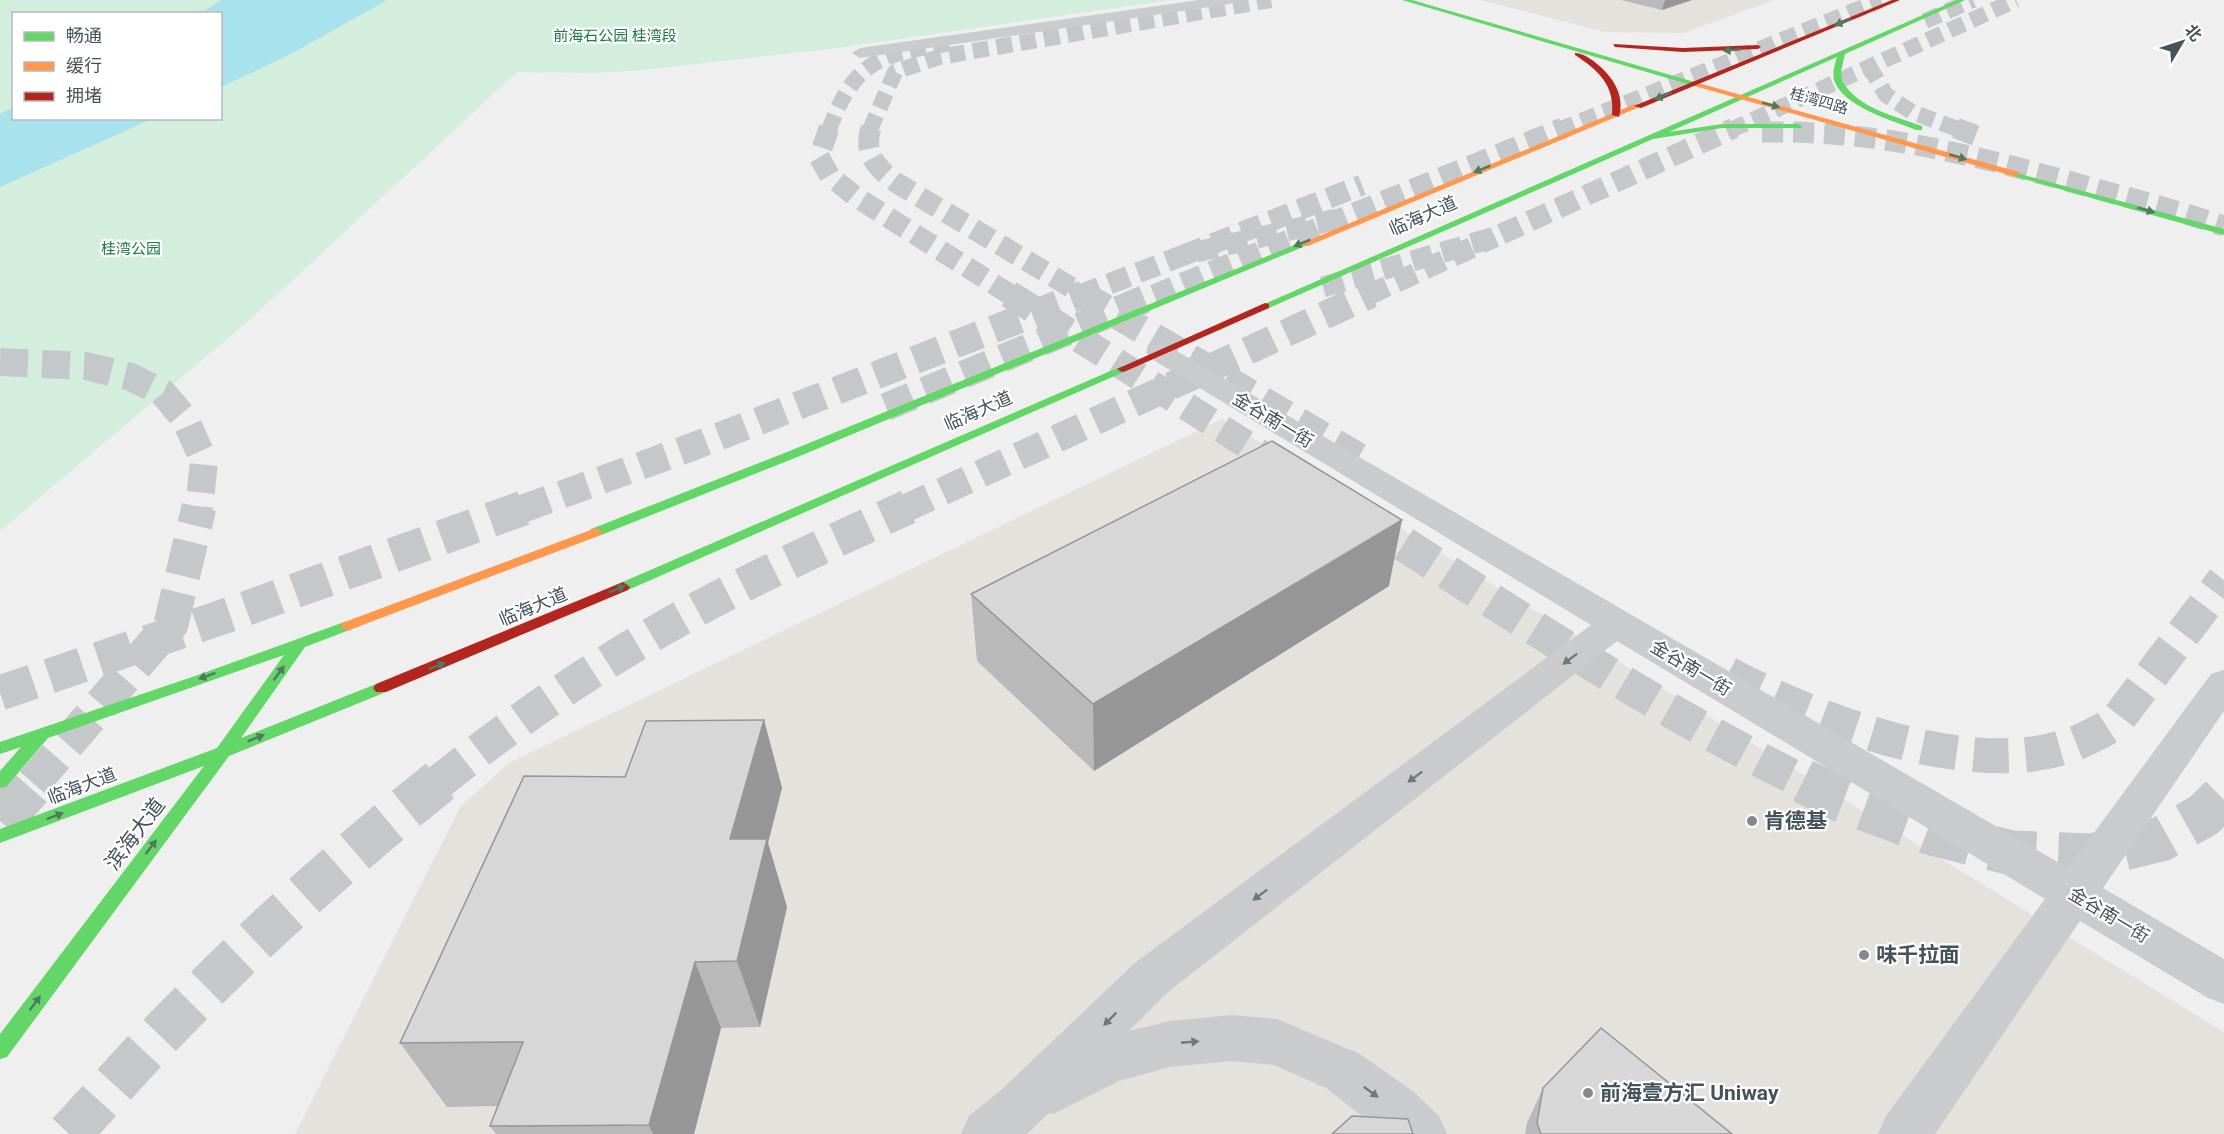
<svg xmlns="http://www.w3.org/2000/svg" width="2224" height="1134" font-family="Roboto,'Noto Sans SC',sans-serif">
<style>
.commercial{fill:#e4e2dd}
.green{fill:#d3eedc;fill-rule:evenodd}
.water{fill:#a8e2ec}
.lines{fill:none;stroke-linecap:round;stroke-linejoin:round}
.primary-tunnel-far4{stroke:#c5c8ca;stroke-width:16;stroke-dasharray:16 8;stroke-linecap:butt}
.primary-tunnel-far3{stroke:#c5c8ca;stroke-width:21;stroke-dasharray:21 10;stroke-linecap:butt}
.primary-tunnel-far2{stroke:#c5c8ca;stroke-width:28;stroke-dasharray:28 14;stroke-linecap:butt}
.primary-tunnel-far1{stroke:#c5c8ca;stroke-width:35;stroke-dasharray:35 17;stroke-linecap:butt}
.primary-tunnel{stroke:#c5c8ca;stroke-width:45;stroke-dasharray:45 22;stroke-linecap:butt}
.highway-tunnel-far3{stroke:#c5c8ca;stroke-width:21;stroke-dasharray:21 10;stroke-linecap:butt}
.highway-tunnel-far2{stroke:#c5c8ca;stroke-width:28;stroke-dasharray:28 14;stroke-linecap:butt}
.highway-tunnel-far1{stroke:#c5c8ca;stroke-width:35;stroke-dasharray:35 17;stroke-linecap:butt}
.highway-tunnel{stroke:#c5c8ca;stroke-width:45;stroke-dasharray:45 22;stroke-linecap:butt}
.street{fill:#c9cbcd;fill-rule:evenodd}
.fast{fill:#63d668;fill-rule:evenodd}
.slow{fill:#ff974d;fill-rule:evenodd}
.jam{fill:#b3261e;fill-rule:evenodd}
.wall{fill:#b9b9ba}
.shaded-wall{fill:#969697}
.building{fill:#d7d7d8;stroke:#969697;stroke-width:1.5}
.oneway{fill:#4f7a5f}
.oneway2{fill:#6d777d}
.poi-dot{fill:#818a8f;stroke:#fff;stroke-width:2}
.labels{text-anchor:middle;stroke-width:4.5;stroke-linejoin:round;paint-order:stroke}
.far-park-label{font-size:15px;fill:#187b42;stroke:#fff}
.far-street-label{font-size:15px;fill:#46535b;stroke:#fff}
.street-label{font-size:18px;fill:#46535b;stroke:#fff}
.near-poi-label{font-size:21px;font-weight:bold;fill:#46535b;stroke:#fff;text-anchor:start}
.near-street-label{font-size:21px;fill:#46535b;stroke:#fff}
</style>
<rect width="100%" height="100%" fill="#efefef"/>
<g class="commercial">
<path d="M1480 0H1774L1684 33 1605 32Z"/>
<path d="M1222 419 2224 1032V1134H295L460 807 509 763Z"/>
</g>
<path class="green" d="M0 0H1171L838 48 643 70 597 73 517 72 254 316 0 531ZM14 14H220V118H14Z"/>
<g class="water">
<path d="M221 0H387L291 54 221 87 220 14 201 13Z"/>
<path d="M13 107 14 118 152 119 0 187V114Z"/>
</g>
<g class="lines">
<g class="primary-tunnel-far4">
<path d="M1925 21 1973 0"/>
<path d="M1869 66 1886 95 1912 112 1960 130"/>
<path d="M829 130C855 58 882 54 953 43"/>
<path d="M870 130 895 72 939 57 1271 0"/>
<path d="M1559 130 1881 0"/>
<path d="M1731 130 2016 0"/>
</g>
<g class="primary-tunnel-far3">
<path d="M829 128 819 157 830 176 856 197 1011 295"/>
<path d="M871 128C863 153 876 167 895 182L1084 295"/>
<path d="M1956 128 1982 138"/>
<path d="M1762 132C1873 130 1965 153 2071 182 2122 196 2173 209 2224 226"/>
<path d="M1184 255 1362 185"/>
<path d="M1323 287 1495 237 1734 128"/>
<path d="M1154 295 1563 128"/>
</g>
<g class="primary-tunnel-far2">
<path d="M1009 294 1293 474"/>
<path d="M1081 294 1366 461"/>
<path d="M886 407 1157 294"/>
</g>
<g class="primary-tunnel-far1">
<path d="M1360 516C1506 609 1650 707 1806 783"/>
<path d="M1728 674C1819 722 1988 788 2087 738 2098 733 2109 728 2118 719L2224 580"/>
</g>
<path class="primary-tunnel" d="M1803 781 1842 800 1928 832 2012 853 2091 856 2161 839 2204 815 2224 795"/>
<g class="highway-tunnel-far3">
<path d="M1080 295 1184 255 1337 219"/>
<path d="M1368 295 1495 237"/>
</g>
<g class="highway-tunnel-far2">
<path d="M0 362 86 366 131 377 163 393 185 419 204 461 199 509"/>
<path d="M522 509 692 447 1084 294"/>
<path d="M904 509 1371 294"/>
</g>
<g class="highway-tunnel-far1">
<path d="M0 693 231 614 526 507"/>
<path d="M33 783 171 624 199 507"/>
<path d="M438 783C514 721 597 665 683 617 756 576 832 542 908 507"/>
</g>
<g class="highway-tunnel">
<path d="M0 821 35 781"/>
<path d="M69 1134C100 1101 130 1066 162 1033 249 943 342 859 440 781"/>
</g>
<g class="street">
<path d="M1199 0H1237L1230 4 860 58 852 53 860 48Z"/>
<path d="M1159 344 1168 346 2068 868 2211 674 2224 670V711L2103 888 2224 959V1004L2208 998 2080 921 1935 1134H1878L1886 1116 2045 899 1617 641 1168 992 1129 1031 1170 1021 1231 1015 1277 1019 1360 1054 1414 1092 1439 1116 1447 1134H1385L1326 1088 1274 1065 1231 1061 1170 1067 1119 1081 1053 1114 1049 1113 1027 1134H961L969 1116 1001 1090 1136 962 1591 625 1150 358 1146 352 1150 346Z"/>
</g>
<g class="fast">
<path d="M1402 0H1412L1698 83 1691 85Z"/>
<path d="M1957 0H1965L1845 54 1841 71 1842 81C1858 108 1894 116 1922 126V130H1916C1892 120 1843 107 1834 80 1832 73 1835 64 1837 57L1669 132 1722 124H1798L1802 126 1801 128H1722L1653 139 1269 308H1261L1260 306Z"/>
<path d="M2013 172 2224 229V235L2013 176Z"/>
<path d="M1302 242 1310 244 795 458 601 535 596 536 589 532 591 529 787 452Z"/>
<path d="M1122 366 1126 367V371L628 590 623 592 616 587 618 584Z"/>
<path d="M347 621 352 623 354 626 352 629 305 647 241 738 376 684H386L389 688 386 692 229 756 7 1057 0 1059V1034L204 766 0 843V829L217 748 284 655 48 738 6 787 0 788V771L21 747 0 754V742L195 676Z"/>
</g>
<g class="slow">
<path d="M1691 81 2019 172 2020 174 2013 176 1691 85Z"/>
<path d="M1635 104 1642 106 1308 246 1300 244Z"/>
<path d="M596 528 603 532 601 535 352 629 347 631 340 626 342 623Z"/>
</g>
<g class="jam">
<path d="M1892 0H1900L1641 108 1634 106Z"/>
<path d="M1613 44 1683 48 1758 45 1761 47 1758 49 1683 52 1615 47Z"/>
<path d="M1575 53C1581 53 1586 56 1592 60 1610 73 1626 93 1619 117L1612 115C1615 85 1598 70 1575 55Z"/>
<path d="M1265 303 1269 304V308L1126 371 1122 372 1117 369Z"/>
<path d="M623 582 630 587 628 590 386 692H376L373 688 376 684Z"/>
</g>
</g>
<g class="wall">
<path d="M1621 0H1692L1662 10Z"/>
<path d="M1389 586 1094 771 977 661 971 594Z"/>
<path d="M764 720 782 788 768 843 787 907 760 1027 721 1028 694 1134H496L490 1126 498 1106 447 1107 400 1043Z"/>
<path d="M1543 1088 1732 1134H1525L1527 1123Z"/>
</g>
<g class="shaded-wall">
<path d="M1665 0H1692L1662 10Z"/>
<path d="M1402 520 1389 586 1094 771 1093 704Z"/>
<path d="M764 720 782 788 768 843 787 907 760 1027 737 961 730 839Z"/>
<path d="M695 962 721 1028 694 1134H653L649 1125Z"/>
</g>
<g class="building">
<path d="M1272 441 1402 520 1093 704 971 594Z"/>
<path d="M764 720 730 839H767L737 961 695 962 649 1125 490 1126 523 1042 400 1043 524 776 625 777 646 721Z"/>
<path d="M1601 1028 1732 1134H1541L1537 1123 1543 1088Z"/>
<path d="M1352 1116 1408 1119 1413 1134H1332Z"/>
</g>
<defs><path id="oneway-solid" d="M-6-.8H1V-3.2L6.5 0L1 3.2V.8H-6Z" transform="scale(1.5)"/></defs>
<g class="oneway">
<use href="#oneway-solid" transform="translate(1843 22) rotate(158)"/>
<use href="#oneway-solid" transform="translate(1732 50) rotate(176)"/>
<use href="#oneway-solid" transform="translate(1663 96) rotate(158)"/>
<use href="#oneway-solid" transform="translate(1771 105) rotate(15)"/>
<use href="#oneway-solid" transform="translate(1958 157) rotate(16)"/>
<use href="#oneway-solid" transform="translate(1482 169) rotate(158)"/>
<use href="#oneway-solid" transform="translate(2146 210) rotate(16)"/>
<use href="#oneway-solid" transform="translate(1302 243) rotate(158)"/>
<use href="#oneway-solid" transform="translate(617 589) rotate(-24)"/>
<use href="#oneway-solid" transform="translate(437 666) rotate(-22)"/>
<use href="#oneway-solid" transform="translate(279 673) rotate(-54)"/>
<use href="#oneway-solid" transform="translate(207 676) rotate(160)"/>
<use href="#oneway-solid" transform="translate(256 738) rotate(-22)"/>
<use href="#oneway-solid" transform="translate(55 816) rotate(-21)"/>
<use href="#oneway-solid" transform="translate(151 847) rotate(-53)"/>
<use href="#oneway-solid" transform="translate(35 1003) rotate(-53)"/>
</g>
<g class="oneway2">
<use href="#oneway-solid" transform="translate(1570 659) rotate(143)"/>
<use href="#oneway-solid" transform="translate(1415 777) rotate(143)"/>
<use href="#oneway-solid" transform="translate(1260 895) rotate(143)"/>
<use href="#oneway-solid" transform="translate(1110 1019) rotate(135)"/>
<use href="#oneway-solid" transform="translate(1190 1042) rotate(-5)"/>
<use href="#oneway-solid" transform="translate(1371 1092) rotate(36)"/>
</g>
<g class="poi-dot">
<circle cx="1752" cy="821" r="6"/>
<circle cx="1864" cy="955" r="6"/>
<circle cx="1588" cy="1093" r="6"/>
</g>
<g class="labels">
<g class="far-park-label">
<text x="615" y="41">前海石公园 桂湾段</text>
<text x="131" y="254">桂湾公园</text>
</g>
<g class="far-street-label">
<text transform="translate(1819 101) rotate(16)" y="5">桂湾四路</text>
</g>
<g class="street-label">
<text transform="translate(1423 216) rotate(-24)" y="6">临海大道</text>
<text transform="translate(978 411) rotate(-24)" y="6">临海大道</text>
<text transform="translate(1273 420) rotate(31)" y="6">金谷南一街</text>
<text transform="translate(533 607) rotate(-23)" y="6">临海大道</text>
<text transform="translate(1691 668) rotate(31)" y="6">金谷南一街</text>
<text transform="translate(82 786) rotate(-21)" y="6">临海大道</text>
<text transform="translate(2109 915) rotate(31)" y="6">金谷南一街</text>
</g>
<g class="near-poi-label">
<text x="1764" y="828">肯德基</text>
<text x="1876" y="962">味千拉面</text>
<text x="1600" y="1100">前海壹方汇 Uniway</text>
</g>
<g class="near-street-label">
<text transform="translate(135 834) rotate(-53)" y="7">滨海大道</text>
</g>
</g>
<rect x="12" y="12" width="210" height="108" fill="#ffffff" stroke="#b5babd" stroke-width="1.5"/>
<rect x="24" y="32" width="30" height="9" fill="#63d668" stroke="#b5babd" stroke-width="1.5"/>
<text x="66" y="42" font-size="18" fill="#46535b">畅通</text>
<rect x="24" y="62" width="30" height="9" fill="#ff974d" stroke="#b5babd" stroke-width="1.5"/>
<text x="66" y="72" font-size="18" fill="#46535b">缓行</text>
<rect x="24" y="92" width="30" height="9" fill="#b3261e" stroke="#b5babd" stroke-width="1.5"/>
<text x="66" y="102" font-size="18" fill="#46535b">拥堵</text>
<g transform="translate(2182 42) rotate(51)" stroke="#ffffff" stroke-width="4.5" paint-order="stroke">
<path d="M0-4.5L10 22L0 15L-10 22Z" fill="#46535b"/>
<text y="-9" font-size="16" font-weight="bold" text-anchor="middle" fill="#46535b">北</text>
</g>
</svg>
